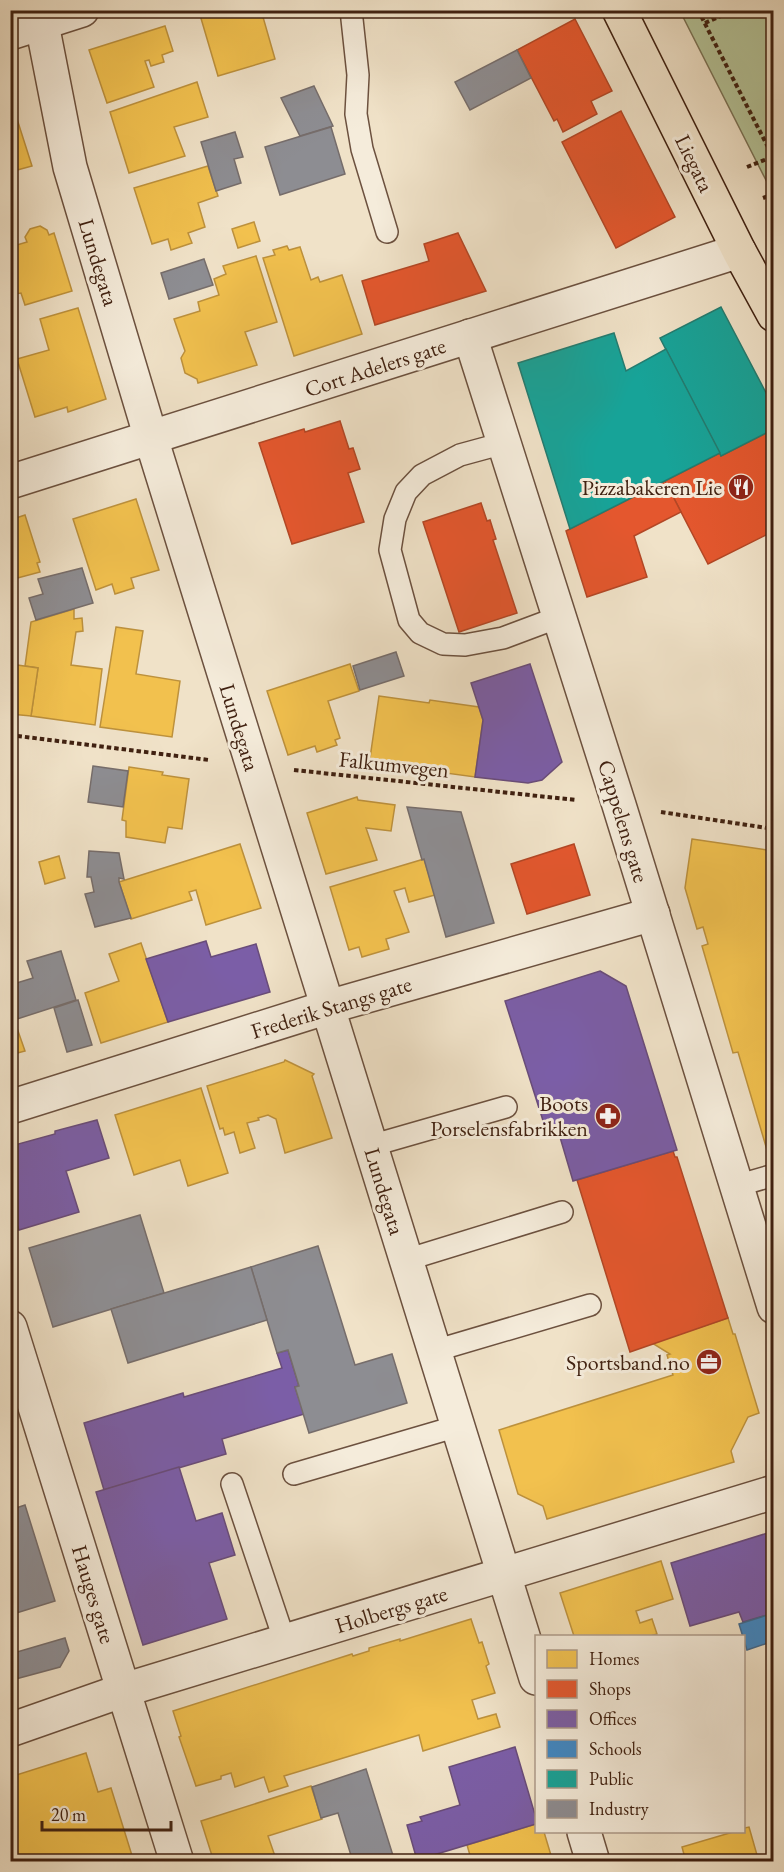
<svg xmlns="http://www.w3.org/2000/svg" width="784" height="1872" font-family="'EB Garamond',serif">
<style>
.green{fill:#b5c499;stroke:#7a7255;stroke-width:1.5}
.homes{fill:#f2c14e;stroke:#bd913c;stroke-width:1.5}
.shops{fill:#e4572e;stroke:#b34725;stroke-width:1.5}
.offices{fill:#7b5ea7;stroke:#694c7a;stroke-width:1.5}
.schools{fill:#3f88c5;stroke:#3f698f;stroke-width:1.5}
.public{fill:#17a398;stroke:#237c70;stroke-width:1.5}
.industry{fill:#8d8d92;stroke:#766d6b;stroke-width:1.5}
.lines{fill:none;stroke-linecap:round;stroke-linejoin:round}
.service-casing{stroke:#6c513f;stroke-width:24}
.minor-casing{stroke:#6c513f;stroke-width:36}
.tertiary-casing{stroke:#6c513f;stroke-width:36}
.primary-casing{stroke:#402111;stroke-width:36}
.path{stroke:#402111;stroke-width:4;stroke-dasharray:4.5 3;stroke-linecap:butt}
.service{stroke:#f5ecdb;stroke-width:21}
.minor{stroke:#f5ecdb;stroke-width:33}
.tertiary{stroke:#f5ecdb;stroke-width:33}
.primary{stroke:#f0e2c8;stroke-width:33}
.labels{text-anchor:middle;stroke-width:6;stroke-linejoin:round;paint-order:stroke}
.street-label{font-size:22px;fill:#402111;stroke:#f5ecdb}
.poi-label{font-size:22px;fill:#402111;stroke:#f5ecdb;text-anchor:end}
</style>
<rect width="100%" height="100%" fill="#f0e2c8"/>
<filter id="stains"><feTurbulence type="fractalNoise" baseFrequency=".00333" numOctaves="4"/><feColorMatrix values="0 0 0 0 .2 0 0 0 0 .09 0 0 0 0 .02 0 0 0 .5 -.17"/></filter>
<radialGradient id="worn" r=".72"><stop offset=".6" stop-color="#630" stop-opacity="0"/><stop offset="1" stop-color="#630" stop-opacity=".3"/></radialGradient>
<path class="green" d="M680 11H773V194Z"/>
<g class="homes">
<path d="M215 10H261L275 59 218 76 200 15Z"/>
<path d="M165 26 173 51 162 55 164 62 151 66 149 60 145 61 154 87 107 103 89 50Z"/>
<path d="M197 82 208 117 174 127 185 156 129 173 110 112Z"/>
<path d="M10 97 32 166 10 172Z"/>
<path d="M208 166 218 196 198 203 205 227 188 233 192 243 171 250 168 239 152 244 134 188Z"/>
<path d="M254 222 260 241 238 248 232 229Z"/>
<path d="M40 226 47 230 49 235 54 233 72 291 25 305 21 293 15 294 10 281V247L27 242 25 237 30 229Z"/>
<path d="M287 246 289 250 300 247 311 280 318 277 320 282 342 275 362 334 294 356 263 258 275 255 273 250Z"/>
<path d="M256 256 277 322 245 332 257 365 198 383 197 379 185 373 181 358 185 351 174 319 200 311 198 302 219 295 214 279 226 274 223 266Z"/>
<path d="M78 308 106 399 68 412 67 407 35 417 17 359 49 350 40 319Z"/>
<path d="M136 499 159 570 131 578 134 588 115 594 112 584 96 590 73 519Z"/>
<path d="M25 515 40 562 37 563 40 572 10 580V520Z"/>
<path d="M74 609V619L82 618 83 631 76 632 71 665 102 669 95 725 31 716 38 668 25 666 31 622Z"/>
<path d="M116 627 143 631 136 674 180 681 172 737 100 727Z"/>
<path d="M10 664 38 668 31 716 10 714Z"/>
<path d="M350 664 359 691 328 701 340 738 335 740 337 745 317 752 315 746 288 755 267 691Z"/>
<path d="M379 696 429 703 430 700 479 707 483 720 475 777 424 770V773L369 765Z"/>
<path d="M129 767 163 772 162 775 189 779 182 829 168 827 165 843 126 837V821L122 820Z"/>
<path d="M357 797 358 800 395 805 391 831 366 828 377 860 326 874 307 813Z"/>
<path d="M692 839 774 851V1148L767 1150 738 1052 733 1053 702 946 708 944 703 927 697 929 685 888Z"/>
<path d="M240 844 261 908 206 925 196 890 189 892 192 900 131 919 119 882Z"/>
<path d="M59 856 65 878 45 884 39 862Z"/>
<path d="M424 859 435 895 409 902 405 888 394 891 409 932 386 939 389 949 362 957 359 947 349 950 330 887Z"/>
<path d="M10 908 16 927 10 929Z"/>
<path d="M141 943 168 1022 101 1043 85 993 119 981 109 954Z"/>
<path d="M10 1008 25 1051 10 1055Z"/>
<path d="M285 1060 314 1074 312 1076 332 1138 285 1153 276 1119 268 1115 258 1118 259 1120 247 1123 255 1148 240 1153 234 1132 225 1135 223 1128 220 1129 207 1086 284 1062Z"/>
<path d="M201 1088 228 1173 188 1186 180 1160 134 1175 115 1115Z"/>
<path d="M728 1318 733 1334H735L759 1413 748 1417 731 1451 734 1462 547 1519 543 1506 518 1494 499 1430 673 1375 667 1355 670 1354 652 1343Z"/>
<path d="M661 1561 673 1599 636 1611 640 1623 652 1619 657 1634 650 1636H574L560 1593Z"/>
<path d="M471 1619 479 1643 482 1642 489 1664 486 1666 495 1693 472 1700 478 1719 496 1714 500 1727 423 1751 419 1735 284 1776 288 1786 269 1792 264 1777 235 1787 231 1773 221 1776V1779L196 1786 179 1737 181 1736 173 1711 352 1654 353 1656 369 1651V1648L400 1639V1641Z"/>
<path d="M86 1753 98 1792 111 1788 134 1862H10V1777Z"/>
<path d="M311 1786 322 1819 268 1836 277 1862H214L201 1821Z"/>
<path d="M536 1824V1832H544L553 1862H472L467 1845Z"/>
<path d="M749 1827 759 1862H686L682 1847 733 1832H744V1828Z"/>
</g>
<g class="shops">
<path d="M575 19 612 91 591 101 597 114 563 132 557 119 554 121 517 50Z"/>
<path d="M621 111 675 217 616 248 562 142Z"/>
<path d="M458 233 486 291 375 325 362 281 429 261 424 244Z"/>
<path d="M340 421 349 449 353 448 360 469 348 473 364 522 292 544 259 443 304 429 305 432Z"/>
<path d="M774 429V531L708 564 665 481 720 453 721 456Z"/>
<path d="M665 481 681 512 634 536 647 577 587 597 566 531Z"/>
<path d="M481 503 487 521 490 520 496 539 493 540 517 613 459 632 423 522Z"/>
<path d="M574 844 590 895 527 914 511 864Z"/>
<path d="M673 1151 675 1157H677L728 1318 630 1352 577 1180Z"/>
</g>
<g class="offices">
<path d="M530 664 562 762 542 780 528 783 475 777 483 720 471 683Z"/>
<path d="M206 941 211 957 256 944 270 992 168 1022 146 959Z"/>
<path d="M600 971 626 986 677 1150 573 1181 557 1127 546 1130 505 1001Z"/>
<path d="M97 1120 109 1158 66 1171 79 1212 19 1230 10 1203 11 1146 55 1134V1131Z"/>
<path d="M288 1350 299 1386 295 1387 304 1414 222 1439 226 1454 104 1490 84 1423 183 1393 184 1397 282 1368 277 1353Z"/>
<path d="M179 1467 196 1521 222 1513 235 1555 209 1563 227 1619 143 1645 96 1492Z"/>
<path d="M774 1531V1613L743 1622 739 1612 690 1626 671 1563Z"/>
<path d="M515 1747 536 1818V1824L417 1860 407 1825 422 1821 420 1817 460 1805 449 1767Z"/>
</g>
<path class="schools" d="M774 1613V1641L747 1650 739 1624Z"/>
<g class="public">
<path d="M721 307 774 408V429L721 456 660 338Z"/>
<path d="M614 333 626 371 666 349 720 453 570 529 518 363Z"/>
</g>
<g class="industry">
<path d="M517 50 531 78 470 110 455 82Z"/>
<path d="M314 86 333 126 300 136 281 98Z"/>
<path d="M331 127 345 174 280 195 265 147Z"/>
<path d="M235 132 243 157 234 159 241 183 216 191 201 142Z"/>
<path d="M204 259 213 285 169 299 161 273Z"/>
<path d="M82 568 93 603 36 620 29 598 43 594 38 579Z"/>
<path d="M396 652 404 676 360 690 353 666Z"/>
<path d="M93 766 128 771 123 807 88 802Z"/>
<path d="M407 807 461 812 494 923 446 937 424 859 422 860Z"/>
<path d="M89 851 119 853 124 879 119 878V882L131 918 95 927 85 894 94 892 91 877H87Z"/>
<path d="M61 951 76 1000 14 1020 10 1008V985L33 978 27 961Z"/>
<path d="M78 1000 92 1045 67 1052 54 1008Z"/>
<path d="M140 1215 164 1293 53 1327 29 1248Z"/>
<path d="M318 1246 355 1365 392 1354 407 1403 309 1433 295 1387 299 1386 288 1350 277 1353 251 1267Z"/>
<path d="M251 1267 267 1320 128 1363 111 1309Z"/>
<path d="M25 1505 55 1601 10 1615V1510Z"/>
<path d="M65 1638 69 1651 60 1667 12 1680 10 1654Z"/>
<path d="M366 1769 395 1862H353L338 1813 321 1818 312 1787Z"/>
</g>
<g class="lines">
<g class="service-casing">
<g id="service">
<path d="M351 10 358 75 356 114 362 149 387 232"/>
<path d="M504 443 460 455 422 475 406 492 395 519 390 550 409 620 420 633 443 644 465 645 503 638 559 617"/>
<path d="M370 1146 506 1107"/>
<path d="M736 1186 774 1175"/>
<path d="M406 1260 562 1212"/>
<path d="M434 1351 590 1305"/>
<path d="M294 1474 458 1426"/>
<path d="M232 1484 285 1642"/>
</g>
</g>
<g class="minor-casing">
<g id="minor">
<path d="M42 24 70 167 151 438 536 1678"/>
<path d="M10 33 82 10"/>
<path d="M470 336 619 805 774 1307"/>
<path d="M10 1107 328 1007 653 914"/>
<path d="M10 1327 177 1862"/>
<path d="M10 1730 124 1690 774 1492"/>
<path d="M584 1832 593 1862"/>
</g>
</g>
<g class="tertiary-casing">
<path id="tertiary" d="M10 482 739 251"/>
</g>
<g class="primary-casing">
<path id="primary" d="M619 10 739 251 774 315"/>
</g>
<g class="path">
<path d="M698 10 774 159"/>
<path d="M705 23 734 10"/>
<path d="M747 167 772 157"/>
<path d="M763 198 774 194"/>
<path d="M10 735 209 760"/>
<path d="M294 770 576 800"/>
<path d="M661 812 774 829"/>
</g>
<use href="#service" class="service"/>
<use href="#minor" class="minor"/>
<use href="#tertiary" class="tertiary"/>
<use href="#primary" class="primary"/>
</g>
<defs>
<g id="restaurant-disc" transform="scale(1.35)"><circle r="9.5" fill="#8f2418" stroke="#f5ecdb"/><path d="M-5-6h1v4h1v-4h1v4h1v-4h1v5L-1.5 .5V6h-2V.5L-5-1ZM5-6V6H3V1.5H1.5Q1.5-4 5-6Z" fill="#fff"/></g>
<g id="pharmacy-disc" transform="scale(1.35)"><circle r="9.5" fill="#8f2418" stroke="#f5ecdb"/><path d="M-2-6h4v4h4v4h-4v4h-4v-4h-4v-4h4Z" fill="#fff"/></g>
<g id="office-disc" transform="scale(1.35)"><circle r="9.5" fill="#8f2418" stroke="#f5ecdb"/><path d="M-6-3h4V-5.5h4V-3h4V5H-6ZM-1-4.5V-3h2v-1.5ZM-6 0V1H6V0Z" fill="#fff"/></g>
</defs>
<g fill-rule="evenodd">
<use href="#restaurant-disc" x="741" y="487"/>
<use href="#pharmacy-disc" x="608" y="1116"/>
<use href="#office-disc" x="709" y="1362"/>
</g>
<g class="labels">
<g class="street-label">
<text transform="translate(695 163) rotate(64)" y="8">Liegata</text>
<text transform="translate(99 262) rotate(73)" y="8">Lundegata</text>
<text transform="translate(375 367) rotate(-18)" y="8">Cort Adelers gate</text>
<text transform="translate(240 727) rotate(73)" y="8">Lundegata</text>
<text transform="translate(394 764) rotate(6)" y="8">Falkumvegen</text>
<text transform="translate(624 821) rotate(73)" y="8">Cappelens gate</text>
<text transform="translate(331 1007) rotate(-17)" y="8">Frederik Stangs gate</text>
<text transform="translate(385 1191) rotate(73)" y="8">Lundegata</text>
<text transform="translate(94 1594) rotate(73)" y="8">Hauges gate</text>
<text transform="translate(391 1609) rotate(-17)" y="8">Holbergs gate</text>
</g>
<g class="poi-label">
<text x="722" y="495">Pizzabakeren Lie</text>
<text x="588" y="1111">Boots<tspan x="588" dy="25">Porselensfabrikken</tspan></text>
<text x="690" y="1370">Sportsband.no</text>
</g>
</g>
<rect width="784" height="1872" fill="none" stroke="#f0e2c8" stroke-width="36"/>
<rect x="12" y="12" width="760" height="1848" fill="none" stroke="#402111" stroke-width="3"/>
<rect x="18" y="18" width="748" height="1836" fill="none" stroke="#402111" stroke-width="1.5"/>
<rect x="535" y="1635" width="210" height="198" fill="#f5ecdb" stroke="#ad9b8a" stroke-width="1.5"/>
<rect x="547" y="1650" width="30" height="18" fill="#f2c14e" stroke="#ad9b8a" stroke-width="1.5"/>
<text x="589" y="1665" font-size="18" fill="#402111">Homes</text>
<rect x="547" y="1680" width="30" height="18" fill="#e4572e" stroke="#ad9b8a" stroke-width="1.5"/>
<text x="589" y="1695" font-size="18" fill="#402111">Shops</text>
<rect x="547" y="1710" width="30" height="18" fill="#7b5ea7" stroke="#ad9b8a" stroke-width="1.5"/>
<text x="589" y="1725" font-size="18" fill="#402111">Offices</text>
<rect x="547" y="1740" width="30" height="18" fill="#3f88c5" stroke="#ad9b8a" stroke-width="1.5"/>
<text x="589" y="1755" font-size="18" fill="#402111">Schools</text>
<rect x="547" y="1770" width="30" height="18" fill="#17a398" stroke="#ad9b8a" stroke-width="1.5"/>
<text x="589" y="1785" font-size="18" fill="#402111">Public</text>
<rect x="547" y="1800" width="30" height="18" fill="#8d8d92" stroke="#ad9b8a" stroke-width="1.5"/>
<text x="589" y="1815" font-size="18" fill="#402111">Industry</text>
<path d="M42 1821v9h129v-9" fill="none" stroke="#402111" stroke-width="3"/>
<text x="51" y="1821" font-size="18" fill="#402111" stroke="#f5ecdb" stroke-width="4.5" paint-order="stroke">20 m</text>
<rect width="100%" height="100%" filter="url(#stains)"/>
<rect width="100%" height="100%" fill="url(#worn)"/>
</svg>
